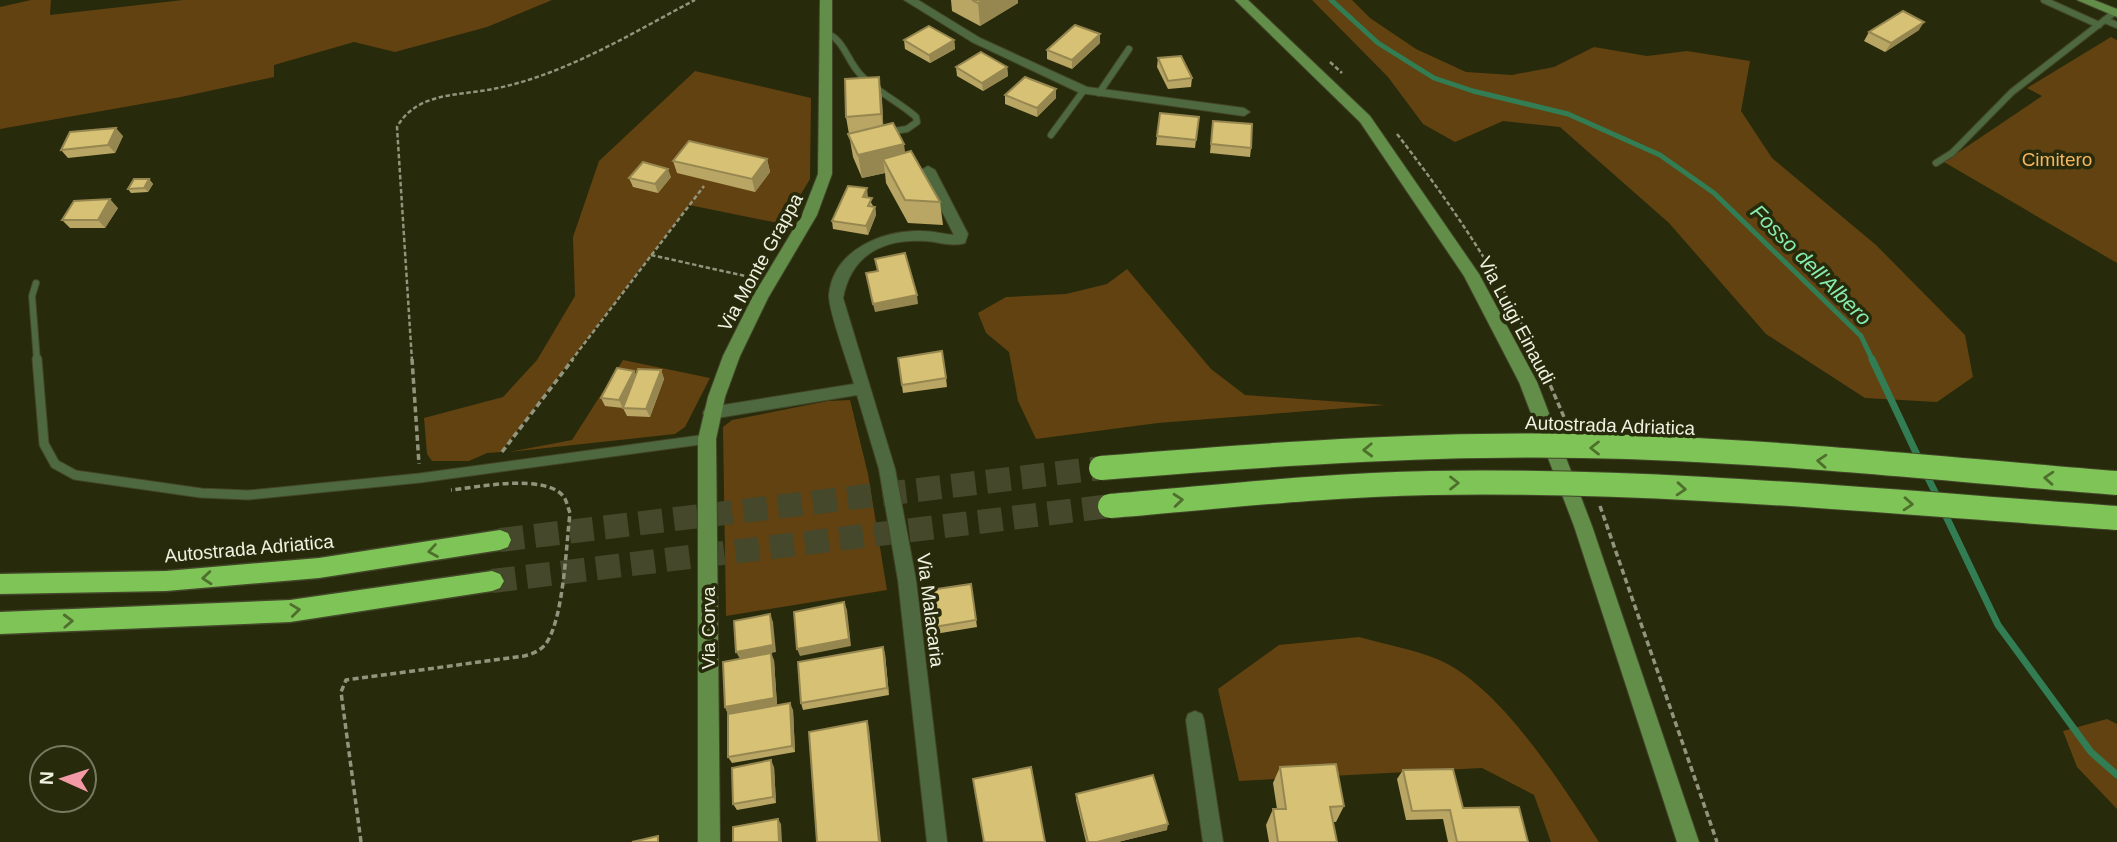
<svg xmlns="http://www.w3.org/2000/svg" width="2117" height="842" font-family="Helvetica,sans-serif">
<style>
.green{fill:#624211}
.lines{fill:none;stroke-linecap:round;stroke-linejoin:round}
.stream-far1{stroke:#327d53;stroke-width:5}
.stream{stroke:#327d53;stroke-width:7}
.highway-tunnel{stroke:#45482b;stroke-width:24;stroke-dasharray:24 11;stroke-linecap:butt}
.lane-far1-casing{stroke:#434629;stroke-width:8}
.lane-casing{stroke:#434629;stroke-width:11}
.street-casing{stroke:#434629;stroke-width:2}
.secondary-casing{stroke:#434629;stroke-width:2}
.highway-casing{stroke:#434629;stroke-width:3}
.path-far1{stroke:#92957d;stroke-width:2.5;stroke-dasharray:4.5 2.5;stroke-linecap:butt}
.path{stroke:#92957d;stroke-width:3.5;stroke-dasharray:6 3.5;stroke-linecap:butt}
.lane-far1{stroke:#4e693f;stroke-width:6}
.lane{stroke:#4e693f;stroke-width:9}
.street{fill:#4e693f;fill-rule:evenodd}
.secondary{fill:#628e4a;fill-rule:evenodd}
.highway{fill:#7fc457;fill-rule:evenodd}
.highway-bridge-casing{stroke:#434629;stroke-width:26;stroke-linecap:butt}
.highway-bridge{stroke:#7fc457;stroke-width:24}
.wall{fill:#b9a664}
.shaded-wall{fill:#968751}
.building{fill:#d7c174;stroke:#968751;stroke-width:2}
.oneway{stroke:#4f6f2d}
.labels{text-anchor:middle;stroke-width:7;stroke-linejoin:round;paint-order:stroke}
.park-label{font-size:19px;fill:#f7b65d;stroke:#272a0b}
.street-label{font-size:19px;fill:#eff2e0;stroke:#272a0b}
.water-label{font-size:21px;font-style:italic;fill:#86edaf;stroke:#272a0b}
</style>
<rect width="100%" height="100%" fill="#272a0b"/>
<g class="green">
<path d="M31 0H51L50 15 183 0H552L487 27 395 52 354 42 274 65V77L181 97 0 129V7Z"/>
<path d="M1312 0H1352L1370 18 1416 49 1466 72 1512 75 1554 67 1594 47 1647 56 1687 51 1750 61 1741 111 1772 158 1876 245 1965 335 1973 377 1937 402 1865 398 1766 334 1669 223 1560 127 1503 121 1455 142 1423 124 1388 77Z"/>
<path d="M2111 37 2117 40V263L1944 162 2042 96 2027 88Z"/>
<path d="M695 71 811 98 810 179 783 224 689 205 501 452 487 453 469 461H432L427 454 424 418 503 397 537 360 575 296 573 237 599 161Z"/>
<path d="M1127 269 1211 369 1245 395 1385 405 1158 423 1036 439 1018 401 1009 352 986 333 978 313 1006 297 1066 294 1107 284Z"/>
<path d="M623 360 710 378 685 427 675 434 509 452 572 440Z"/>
<path d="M850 400 868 474 887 590 726 616 723 427 732 420 828 401Z"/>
<path d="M1359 637C1384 644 1412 649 1437 659 1499 684 1563 786 1599 842H1551L1534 795 1482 768 1239 781 1218 689 1279 645Z"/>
<path d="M2107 719 2117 724V809L2077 767 2063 731Z"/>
</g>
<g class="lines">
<path class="stream-far1" d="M1331 0 1378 43 1434 78 1473 91 1568 114 1660 155 1714 193 1861 336 1873 361"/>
<g class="stream">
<path d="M1872 359 1919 459"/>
<path d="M1925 472 1939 500"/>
<path d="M1943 510 1998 625 2091 752 2117 775"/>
</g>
<g class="highway-tunnel">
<path d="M500 540 1101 468"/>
<path d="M492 581 1110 506"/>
</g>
<g class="lane-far1-casing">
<g id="lane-far1">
<path d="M2044 0 2099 25"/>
<path d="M2105 20 2117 25"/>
<path d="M824 32C844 39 846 58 859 73 875 91 898 101 916 117L917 122 907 129 894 131"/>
<path d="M1099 93 1129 49"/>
<path d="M1051 135 1084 90"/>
<path d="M1936 163 1952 153 2012 92 2115 12"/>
<path d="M36 283 32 296 37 361"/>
</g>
</g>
<g class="lane-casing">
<path id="lane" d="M37 359 44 444 55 464 75 475 201 493 248 495 420 478 707 439"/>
</g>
<g class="street-casing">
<g id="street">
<path d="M904 0H918L980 38 1087 87 1244 108 1250 112 1244 116 1080 93 972 42Z"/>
<path d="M928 166 935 170 968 234 965 243C952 247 939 242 926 241 883 238 851 255 843 298L895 469 916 580 947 842H927L898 580 879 469 857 395 711 419 705 417 703 413 705 409 711 407 854 384C849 366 828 310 829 295 833 250 882 230 922 231 933 231 943 234 954 235L921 170Z"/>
<path d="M1195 711 1202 714 1204 720 1223 842H1203L1186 720 1188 714Z"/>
</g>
</g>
<g class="secondary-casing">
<g id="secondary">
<path d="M820 0H832V174L817 215 768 298 740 356 725 397 716 439 720 842H698V439L708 397 723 356 752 298 802 215 818 174Z"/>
<path d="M1235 0H1248L1370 116 1479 274 1537 382 1592 526 1699 842H1677L1574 526 1519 382 1464 276 1360 122Z"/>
<path d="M2077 0H2094L2117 9V17Z"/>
</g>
</g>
<g class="highway-casing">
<g id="highway">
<path d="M500 530 508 533 511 540 508 547 500 550 319 578 166 591 0 594V574L166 571 319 558Z"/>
<path d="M492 571 500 574 504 581 500 588 492 591 290 622 0 634V612L290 600Z"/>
</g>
</g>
<g class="path-far1">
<path d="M1330 62 1342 73"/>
<path d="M1397 134C1452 205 1502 279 1540 361"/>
<path d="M651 255 754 278"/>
<path d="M412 361 397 127C417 92 457 96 493 89 565 75 630 34 695 0"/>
<path d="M571 361 704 186"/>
</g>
<g class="path">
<path d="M412 359 419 464"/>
<path d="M1539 359 1567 424"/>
<path d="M502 452 573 359"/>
<path d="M1600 506 1717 842"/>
<path d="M361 842 341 692 346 680 524 656C533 654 542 650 547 642 564 615 566 546 570 513 568 508 567 502 564 497 546 473 478 487 451 490"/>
</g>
<use href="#lane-far1" class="lane-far1"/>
<use href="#lane" class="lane"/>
<use href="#street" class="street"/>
<use href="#secondary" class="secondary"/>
<use href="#highway" class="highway"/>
<g class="highway-bridge-casing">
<g id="highway-bridge">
<path d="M1101 468C1261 455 1422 443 1583 446 1761 449 1939 469 2117 483"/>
<path d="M1110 506C1217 497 1324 485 1431 483 1660 479 1889 502 2117 518"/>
</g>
</g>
<use href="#highway-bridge" class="highway-bridge"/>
</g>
<g class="wall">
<path d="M951 0H1018V3L980 26 952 11Z"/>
<path d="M1919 30 1885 52 1864 41 1869 32Z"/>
<path d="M904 40H954L955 49 930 63 905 49Z"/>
<path d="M1100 43 1072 69 1047 59V50Z"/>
<path d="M1158 58 1192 78 1191 87 1168 89 1157 67Z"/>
<path d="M956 67H1007L1008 76 983 91 957 76Z"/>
<path d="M879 77 882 100 883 125 940 202 943 225 908 223 886 183 885 173 862 178 853 157 846 117Z"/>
<path d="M1056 89V98L1037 117 1005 104V95Z"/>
<path d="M1160 113 1199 117 1195 148 1156 145Z"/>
<path d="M1213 121 1251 148 1250 157 1210 153Z"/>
<path d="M123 136 115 153 68 158 61 150Z"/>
<path d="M767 159 770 172 755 192 677 173 673 161Z"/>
<path d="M671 177 658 193 633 187 629 178Z"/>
<path d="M149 179 153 184 148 192 131 193 128 189Z"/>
<path d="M868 197 873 206 875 207 876 215 868 235 833 229 832 221Z"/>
<path d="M118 208 105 228H70L62 220Z"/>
<path d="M898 358 946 378 947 387 903 393Z"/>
<path d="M661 370 664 379 650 417 627 416 623 408 605 406 601 398 636 375Z"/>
<path d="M971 584 977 627 929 635 928 628Z"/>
<path d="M883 647 885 654 889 695 803 710 801 703Z"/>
<path d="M774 660 777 705 793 710 795 752 732 763 728 757V714L725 707Z"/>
<path d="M774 767 776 803 737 810 733 804Z"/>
<path d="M1280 767 1344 806 1336 822H1333L1337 842H1269L1266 825 1273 809H1277L1273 783Z"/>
<path d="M1403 770 1463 808 1528 842H1448L1443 819 1406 820 1397 779Z"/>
<path d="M1076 794 1167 830 1118 842H1086L1076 800Z"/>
</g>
<g class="shaded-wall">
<path d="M983 0H1018V3L980 26 978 3Z"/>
<path d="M1924 22 1919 30 1885 52 1891 43Z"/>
<path d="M1100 34V43L1072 69V60Z"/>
<path d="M954 40 955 49 930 63 929 55Z"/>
<path d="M1007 67 1008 76 983 91 982 83Z"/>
<path d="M879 77 882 100 884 137 881 114Z"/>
<path d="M1056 89V98L1037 117V108Z"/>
<path d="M116 128 123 136 115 153 108 145Z"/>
<path d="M904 144 907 167 883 159 885 173 862 178 858 155Z"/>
<path d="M767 159 770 172 755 192 752 179Z"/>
<path d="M668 169 671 177 658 193 655 184Z"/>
<path d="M149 179 153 184 148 192 144 188Z"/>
<path d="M867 188 868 197 864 205 863 197Z"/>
<path d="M110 199 118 208 105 228 98 220Z"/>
<path d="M875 207 876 215 868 235 866 226Z"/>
<path d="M917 295 918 304 875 312 873 304Z"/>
<path d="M661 370 664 379 650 417 646 409Z"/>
<path d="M634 371 638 379 623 408 619 400Z"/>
<path d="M844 602 847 610 851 646 800 656 797 649Z"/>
<path d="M770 614 773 622 776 652 740 659 736 652Z"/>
<path d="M883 647 885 654 889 695 887 688Z"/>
<path d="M771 653 774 660 777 705 728 714 725 707Z"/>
<path d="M790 703 793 710 795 752 792 746Z"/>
<path d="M867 721 869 728 881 842H879Z"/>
<path d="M771 760 774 767 776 803 773 797Z"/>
<path d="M778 819 781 824 782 842H779Z"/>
<path d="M1168 824 1167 830 1118 842H1097Z"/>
</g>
<g class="building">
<path d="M972 0H983L978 3Z"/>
<path d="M1903 11 1924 22 1891 43 1869 32Z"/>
<path d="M1075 25 1100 34 1072 60 1047 50Z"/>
<path d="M929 26 954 40 929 55 904 40Z"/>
<path d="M981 52 1007 67 982 83 956 67Z"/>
<path d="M1181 56 1192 78 1168 81 1158 58Z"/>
<path d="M879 77 881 114 846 117 845 79Z"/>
<path d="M1025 77 1056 89 1037 108 1005 95Z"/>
<path d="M1160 113 1199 117 1196 140 1157 136Z"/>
<path d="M1213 121 1252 124 1251 148 1211 144Z"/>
<path d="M893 123 904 144 858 155 848 134Z"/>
<path d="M116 128 108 145 61 150 70 132Z"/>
<path d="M689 141 767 159 752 179 673 161Z"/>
<path d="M911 151 940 202 905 200 883 159Z"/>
<path d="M643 162 668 169 655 184 629 178Z"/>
<path d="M134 179H149L144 188 128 189Z"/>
<path d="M848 186 867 188 863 197 872 198 868 206 875 207 866 226 832 221Z"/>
<path d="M110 199 98 220H62L74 201Z"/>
<path d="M905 253 917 295 873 304 866 273 878 271 875 259Z"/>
<path d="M942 351 946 378 902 385 898 358Z"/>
<path d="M617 368 634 371 619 400 601 398Z"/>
<path d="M638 369 661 370 646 409 623 408Z"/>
<path d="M971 584 976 620 928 628 923 591Z"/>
<path d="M844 602 849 639 797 649 794 612Z"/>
<path d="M770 614 773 645 736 652 734 621Z"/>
<path d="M883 647 887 688 801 703 798 662Z"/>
<path d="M771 653 774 698 725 707 723 662Z"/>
<path d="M790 703 792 746 728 757V714Z"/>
<path d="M867 721 879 842H817L809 732Z"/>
<path d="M771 760 773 797 733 804 732 768Z"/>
<path d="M1336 764 1344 806 1330 807 1337 842H1278L1273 809H1286L1280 767Z"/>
<path d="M1031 767 1045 842H984L973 779Z"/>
<path d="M1453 769 1463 808 1519 807 1528 842H1457L1450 810 1412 811 1403 770Z"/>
<path d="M1153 775 1168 824 1097 842H1088L1076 794Z"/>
<path d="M778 819 779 842H733V827Z"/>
<path d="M658 836V842H632Z"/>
</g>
<defs><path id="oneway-chevron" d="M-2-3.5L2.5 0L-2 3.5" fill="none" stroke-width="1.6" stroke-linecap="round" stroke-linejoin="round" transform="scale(1.75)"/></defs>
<g class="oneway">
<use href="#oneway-chevron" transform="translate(1595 448) rotate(-180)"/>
<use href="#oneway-chevron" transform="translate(1368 450) rotate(178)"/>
<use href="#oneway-chevron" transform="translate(1822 461) rotate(-176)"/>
<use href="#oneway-chevron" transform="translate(2049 478) rotate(-176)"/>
<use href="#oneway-chevron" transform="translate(1454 483)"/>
<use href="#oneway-chevron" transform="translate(1681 489) rotate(4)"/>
<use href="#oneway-chevron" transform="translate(1178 500) rotate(-5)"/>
<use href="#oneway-chevron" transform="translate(1908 504) rotate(4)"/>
<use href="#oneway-chevron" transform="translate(433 551) rotate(171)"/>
<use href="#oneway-chevron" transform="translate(207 578) rotate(175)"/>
<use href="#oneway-chevron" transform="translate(295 610) rotate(-7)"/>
<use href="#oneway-chevron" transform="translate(68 621) rotate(-2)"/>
</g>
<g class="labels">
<g class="park-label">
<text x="2057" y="166">Cimitero</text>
</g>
<g class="street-label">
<text transform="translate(760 262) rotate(-61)" y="7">Via Monte Grappa</text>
<text transform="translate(1517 320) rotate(62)" y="7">Via Luigi Einaudi</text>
<text transform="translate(1610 425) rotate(2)" y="7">Autostrada Adriatica</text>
<text transform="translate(249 548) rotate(-5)" y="7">Autostrada Adriatica</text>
<text transform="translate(931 610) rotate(83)" y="7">Via Malacaria</text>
<text transform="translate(708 628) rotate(-90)" y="7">Via Corva</text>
</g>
<g class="water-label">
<text transform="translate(1811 265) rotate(45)" y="7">Fosso dell'Albero</text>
</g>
</g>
<g transform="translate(63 779) rotate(273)"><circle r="33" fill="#272a0b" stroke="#777a60" stroke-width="2"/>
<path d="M0-5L12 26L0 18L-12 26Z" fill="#f49aa6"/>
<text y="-10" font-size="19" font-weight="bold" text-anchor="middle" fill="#eff2e0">N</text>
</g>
</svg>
